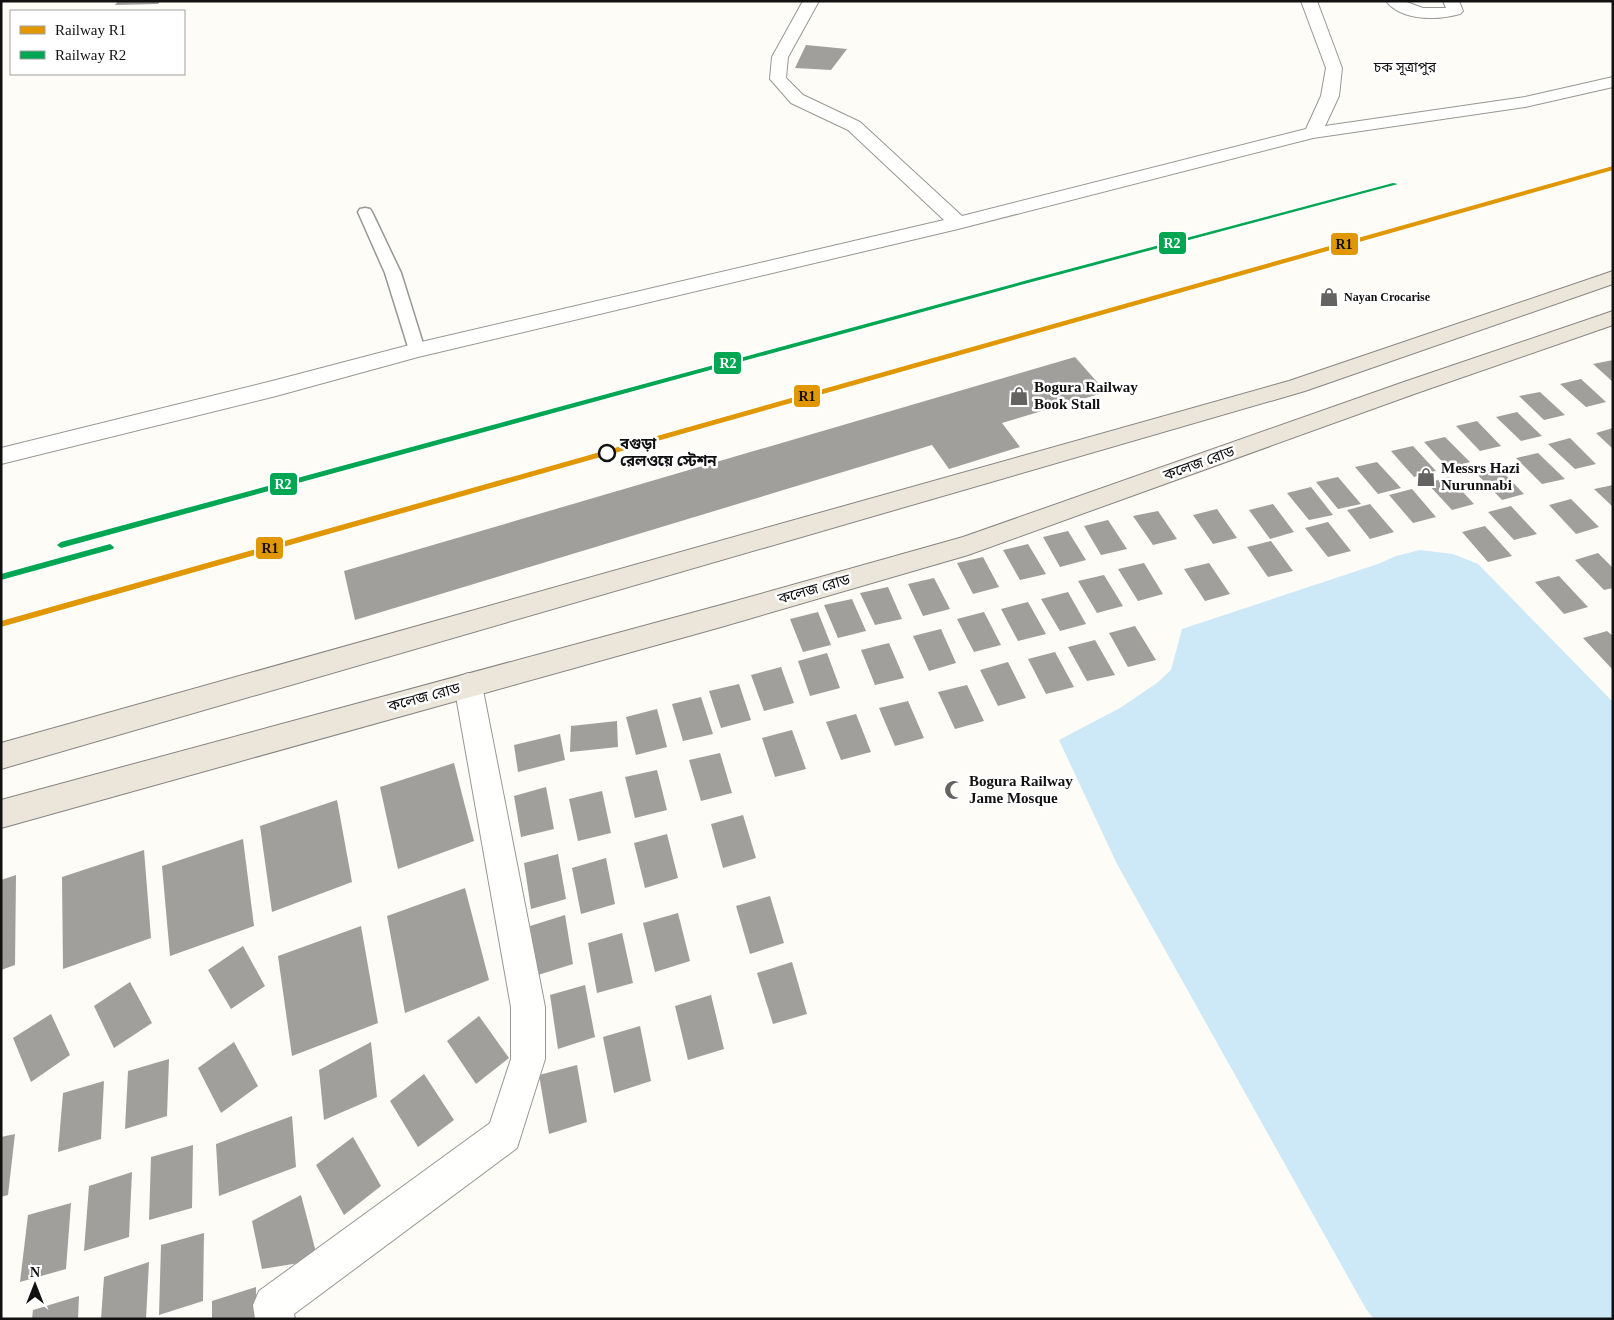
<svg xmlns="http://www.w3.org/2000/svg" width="1614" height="1320" font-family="'Times New Roman','Noto Sans Bengali',serif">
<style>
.water{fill:#cde8f7}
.building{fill:#a19f9c}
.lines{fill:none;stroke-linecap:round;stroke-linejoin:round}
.service-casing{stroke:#979795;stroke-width:3}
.minor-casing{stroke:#979795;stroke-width:2}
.trunk-casing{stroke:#858482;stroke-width:2}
.service{fill:#fffffe;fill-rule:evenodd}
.minor{fill:#fffffe;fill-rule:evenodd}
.trunk{fill:#ece5da;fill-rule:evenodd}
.rail-1-casing{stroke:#fff;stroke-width:3}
.rail-2-casing{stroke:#fff;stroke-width:3}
.rail-1{fill:#e09702;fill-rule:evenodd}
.rail-2{fill:#00a651;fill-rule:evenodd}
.stop-dot{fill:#fff;stroke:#111;stroke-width:2.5}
.labels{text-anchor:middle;stroke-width:5;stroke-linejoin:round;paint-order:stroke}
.far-poi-label{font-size:12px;font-weight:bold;fill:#111;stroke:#fff;text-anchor:start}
.far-neighbourhood-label{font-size:14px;fill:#111;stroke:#fff}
.poi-label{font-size:15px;font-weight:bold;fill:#111;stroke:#fff;text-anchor:start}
.stop-label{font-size:15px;font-weight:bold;fill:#111;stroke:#fff;text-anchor:start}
.street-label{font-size:15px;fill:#111;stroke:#fff}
.line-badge{stroke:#fff;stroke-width:2}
.badge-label{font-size:14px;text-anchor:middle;font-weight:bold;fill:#fff}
.pale-badge-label{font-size:14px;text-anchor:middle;font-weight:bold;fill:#111}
</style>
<rect width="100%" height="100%" fill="#fdfcf7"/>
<path class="water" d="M1420 550 1453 554 1478 564 1613 702V1316L1608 1319H1374L1366 1309 1117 864 1059 740 1120 708 1157 683 1171 670 1182 629 1378 564 1396 556Z"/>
<g class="building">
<path d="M118 1H160L158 4 115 5Z"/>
<path d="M806 45 847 49 831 70 795 68Z"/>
<path d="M1075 357 1106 392 1002 423 1020 447 949 469 932 445 355 620 344 571Z"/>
<path d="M1613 360V382L1593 364Z"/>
<path d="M1581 379 1606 402 1586 407 1560 384Z"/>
<path d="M1540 392 1565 415 1544 420 1519 396Z"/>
<path d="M1517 412 1542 436 1521 441 1496 417Z"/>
<path d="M1477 421 1501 446 1480 451 1456 426Z"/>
<path d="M1613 428V449L1596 433Z"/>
<path d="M1445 437 1470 462 1448 468 1424 442Z"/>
<path d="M1570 438 1596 464 1575 469 1548 444Z"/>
<path d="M1413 446 1436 471 1414 477 1391 451Z"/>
<path d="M1538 453 1565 479 1542 484 1516 458Z"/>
<path d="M1377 462 1401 488 1378 494 1355 467Z"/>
<path d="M1498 467 1524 494 1502 500 1476 473Z"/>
<path d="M1338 477 1361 504 1338 509 1316 482Z"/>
<path d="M1449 477 1474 504 1452 510 1427 483Z"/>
<path d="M1613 485V507L1594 489Z"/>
<path d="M1311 487 1333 515 1309 520 1287 493Z"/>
<path d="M1412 489 1436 517 1413 523 1389 495Z"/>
<path d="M1571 499 1599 527 1576 534 1549 505Z"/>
<path d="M1273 504 1294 532 1270 539 1249 510Z"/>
<path d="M1370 504 1394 532 1370 539 1347 510Z"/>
<path d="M1511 506 1537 534 1514 540 1488 512Z"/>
<path d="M1217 509 1237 538 1213 544 1193 515Z"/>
<path d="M1158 511 1177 539 1153 545 1133 516Z"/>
<path d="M1108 520 1127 549 1101 555 1084 526Z"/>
<path d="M1328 522 1351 551 1328 557 1305 528Z"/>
<path d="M1485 526 1512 556 1488 562 1462 532Z"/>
<path d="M1068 531 1086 560 1060 567 1043 537Z"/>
<path d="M1271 541 1293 571 1268 577 1247 547Z"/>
<path d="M1028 544 1046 574 1020 580 1003 550Z"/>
<path d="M1598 553 1613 568V588L1604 590 1575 560Z"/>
<path d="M983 557 999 587 973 594 957 563Z"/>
<path d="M1144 563 1163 594 1138 601 1118 569Z"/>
<path d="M1209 563 1230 594 1205 601 1184 569Z"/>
<path d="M1104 575 1123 606 1097 613 1078 581Z"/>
<path d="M1559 576 1588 607 1564 614 1535 582Z"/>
<path d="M934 578 950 609 923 616 908 584Z"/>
<path d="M888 587 902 619 875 625 860 593Z"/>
<path d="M1068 592 1086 624 1060 631 1041 599Z"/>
<path d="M852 599 866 631 838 638 824 605Z"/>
<path d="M1028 602 1046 634 1018 641 1001 609Z"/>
<path d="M818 612 831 645 803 652 790 619Z"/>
<path d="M984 612 1001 645 974 652 957 619Z"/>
<path d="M1135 626 1156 660 1128 667 1109 633Z"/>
<path d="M941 629 956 663 929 671 913 636Z"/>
<path d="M1607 631 1613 636V670L1583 638Z"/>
<path d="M1095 640 1115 675 1087 681 1068 647Z"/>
<path d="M889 643 904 678 875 685 861 650Z"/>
<path d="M1055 652 1074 687 1046 694 1028 659Z"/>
<path d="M827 653 840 688 810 696 798 661Z"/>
<path d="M1008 662 1026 698 998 706 980 670Z"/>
<path d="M781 667 794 703 764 711 751 675Z"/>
<path d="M739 684 751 720 721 728 709 691Z"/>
<path d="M967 685 984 721 955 729 938 692Z"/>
<path d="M701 697 713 734 683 741 672 704Z"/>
<path d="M908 701 924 738 895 746 879 708Z"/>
<path d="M657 709 667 747 636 755 626 717Z"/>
<path d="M856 714 871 752 841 760 826 722Z"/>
<path d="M617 721 618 747 570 752 571 726Z"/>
<path d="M792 730 806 769 775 777 762 738Z"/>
<path d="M560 734 565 760 518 772 514 745Z"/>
<path d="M720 753 732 793 701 801 689 760Z"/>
<path d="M454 763 474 841 398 869 380 787Z"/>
<path d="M657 770 667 810 635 818 625 777Z"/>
<path d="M546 787 554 829 521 837 514 796Z"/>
<path d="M602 791 611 833 578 841 569 799Z"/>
<path d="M337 800 352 882 272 912 260 826Z"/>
<path d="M743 815 756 858 723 868 711 824Z"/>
<path d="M667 834 678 878 645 888 634 843Z"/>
<path d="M243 839 254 926 170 956 162 866Z"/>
<path d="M144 850 151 938 63 969 62 877Z"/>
<path d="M558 854 566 899 531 909 524 863Z"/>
<path d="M606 858 615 904 581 914 572 868Z"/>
<path d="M16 875 15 965 1 970V880Z"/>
<path d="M465 888 489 980 405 1013 387 916Z"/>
<path d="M770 896 784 943 750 954 736 906Z"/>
<path d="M678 913 690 961 655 972 643 923Z"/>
<path d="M565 915 573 964 538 975 530 926Z"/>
<path d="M361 926 378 1023 292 1056 278 956Z"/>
<path d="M622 933 633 983 597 993 588 943Z"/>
<path d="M243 946 265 986 231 1009 208 970Z"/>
<path d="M792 962 807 1014 773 1024 757 973Z"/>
<path d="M130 982 152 1023 114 1048 94 1006Z"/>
<path d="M585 985 595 1037 558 1049 550 995Z"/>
<path d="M711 995 724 1049 688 1060 675 1006Z"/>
<path d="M51 1014 70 1055 31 1082 13 1038Z"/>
<path d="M479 1016 509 1058 476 1084 447 1041Z"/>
<path d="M640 1026 651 1081 614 1093 603 1037Z"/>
<path d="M234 1042 258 1086 221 1113 198 1068Z"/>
<path d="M371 1042 377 1097 324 1120 319 1070Z"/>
<path d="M169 1059 167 1116 125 1129 128 1071Z"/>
<path d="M577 1065 587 1122 549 1134 539 1075Z"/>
<path d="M424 1074 454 1120 418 1147 390 1101Z"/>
<path d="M104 1081 101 1139 58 1152 63 1093Z"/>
<path d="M292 1116 296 1167 219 1196 216 1144Z"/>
<path d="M15 1134 8 1195 1 1197V1137Z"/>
<path d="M353 1137 381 1186 344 1215 316 1165Z"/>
<path d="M193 1145 192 1208 149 1220 151 1157Z"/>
<path d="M132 1172 129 1237 84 1251 89 1186Z"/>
<path d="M301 1195 318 1260 262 1269 252 1221Z"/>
<path d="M71 1203 66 1269 20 1282 28 1215Z"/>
<path d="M204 1233 203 1301 159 1315 161 1245Z"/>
<path d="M149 1262 146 1319H101L104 1277Z"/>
<path d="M256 1287V1319H212V1301Z"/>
<path d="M79 1296 78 1319H32L33 1310Z"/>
</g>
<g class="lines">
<g class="service-casing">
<path id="service" d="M365 208 370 209 372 212 401 273 425 350 423 354 417 355 411 354 409 350 385 273 358 212 360 209Z"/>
</g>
<g class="minor-casing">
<g id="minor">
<path d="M803 1H819L788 57 786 78 803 95 860 122 962 216 1306 129 1321 96 1326 68 1301 1H1317L1342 68 1339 96 1325 126 1525 97 1613 77V87L1525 107 1313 138 958 229 418 357 276 396 1 464V448L276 380 417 343 944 220 848 130 791 103 770 79 772 57Z"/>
<path d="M1386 1H1404L1423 8H1446L1443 1H1459L1463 11 1460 14C1439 20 1402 22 1386 1Z"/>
<path d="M468 673 478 677 482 685 545 1007V1059L517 1148 294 1314 295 1319H255L253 1305 259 1291 490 1123 511 1059V1007L454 685 458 677Z"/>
</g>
</g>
<g class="trunk-casing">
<g id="trunk">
<path d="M1613 271V284L1305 391 1 769V743L1289 381Z"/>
<path d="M1613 311V325L1417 393 968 555 721 627 1 828V800L721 605 963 537 1401 383Z"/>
</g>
</g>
<use href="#service" class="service"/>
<use href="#minor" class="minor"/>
<use href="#trunk" class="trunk"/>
<g class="rail-1-casing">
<path id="rail-1" d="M1613 166V170L1 627V621Z"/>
</g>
<g class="rail-2-casing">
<g id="rail-2">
<path d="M1393 183 1398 184 1028 283 61 548 57 545 61 542 1024 281Z"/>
<path d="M110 544 114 547 113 549 1 580V574Z"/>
</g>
</g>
<use href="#rail-1" class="rail-1"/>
<use href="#rail-2" class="rail-2"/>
</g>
<defs>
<g id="shop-bare" transform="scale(1.5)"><path d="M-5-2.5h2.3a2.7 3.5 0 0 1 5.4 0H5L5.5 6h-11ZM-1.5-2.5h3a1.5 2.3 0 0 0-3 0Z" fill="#646362" stroke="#fff" stroke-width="2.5" paint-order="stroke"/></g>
<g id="mosque-bare" transform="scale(1.5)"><path d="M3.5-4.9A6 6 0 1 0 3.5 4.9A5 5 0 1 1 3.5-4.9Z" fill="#646362" stroke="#fff" stroke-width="2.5" paint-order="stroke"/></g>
</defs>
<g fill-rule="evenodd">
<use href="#shop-bare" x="1329" y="297"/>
<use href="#shop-bare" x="1019" y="396"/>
<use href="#shop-bare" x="1426" y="477"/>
<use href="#mosque-bare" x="954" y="790"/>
</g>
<circle class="stop-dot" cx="607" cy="453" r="8"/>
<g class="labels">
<g class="far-poi-label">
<text x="1344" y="301">Nayan Crocarise</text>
</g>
<g class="far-neighbourhood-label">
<text x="1405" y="72">চক সূত্রাপুর</text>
</g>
<g class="poi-label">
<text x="1034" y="392">Bogura Railway<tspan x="1034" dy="17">Book Stall</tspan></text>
<text x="1441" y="473">Messrs Hazi<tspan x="1441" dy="17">Nurunnabi</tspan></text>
<text x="969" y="786">Bogura Railway<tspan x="969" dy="17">Jame Mosque</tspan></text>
</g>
<g class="stop-label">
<text x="620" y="449">বগুড়া<tspan x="620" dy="17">রেলওয়ে স্টেশন</tspan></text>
</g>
<g class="street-label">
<text transform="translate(1199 463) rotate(-20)" y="5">কলেজ রোড</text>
<text transform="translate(814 589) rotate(-16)" y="5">কলেজ রোড</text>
<text transform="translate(424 697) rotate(-15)" y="5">কলেজ রোড</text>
</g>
</g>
<g class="line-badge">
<rect x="1158" y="231" width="29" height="24" rx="5" fill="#00a651"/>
<rect x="1330" y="232" width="29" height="24" rx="5" fill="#e09702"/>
<rect x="713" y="351" width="29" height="24" rx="5" fill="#00a651"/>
<rect x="793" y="384" width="28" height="24" rx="5" fill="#e09702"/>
<rect x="269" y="472" width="29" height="24" rx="5" fill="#00a651"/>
<rect x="255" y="536" width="29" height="24" rx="5" fill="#e09702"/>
</g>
<g class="badge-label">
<text x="1172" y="248">R2</text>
<text x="728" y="368">R2</text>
<text x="283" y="489">R2</text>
</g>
<g class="pale-badge-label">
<text x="1344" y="249">R1</text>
<text x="807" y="401">R1</text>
<text x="270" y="553">R1</text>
</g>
<rect width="1614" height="1320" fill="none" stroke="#111111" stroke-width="5"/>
<rect x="10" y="10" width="175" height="65" fill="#ffffff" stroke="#a0a0a0"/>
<rect x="20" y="26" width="25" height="8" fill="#e09702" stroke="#a0a0a0"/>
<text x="55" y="35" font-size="15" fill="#111111">Railway R1</text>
<rect x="20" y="51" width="25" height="8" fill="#00a651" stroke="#a0a0a0"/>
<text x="55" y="60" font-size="15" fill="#111111">Railway R2</text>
<g transform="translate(35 1285)" stroke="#ffffff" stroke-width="4" paint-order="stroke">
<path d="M0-4L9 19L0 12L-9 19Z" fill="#111111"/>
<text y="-8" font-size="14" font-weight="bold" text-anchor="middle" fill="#111111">N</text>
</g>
</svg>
